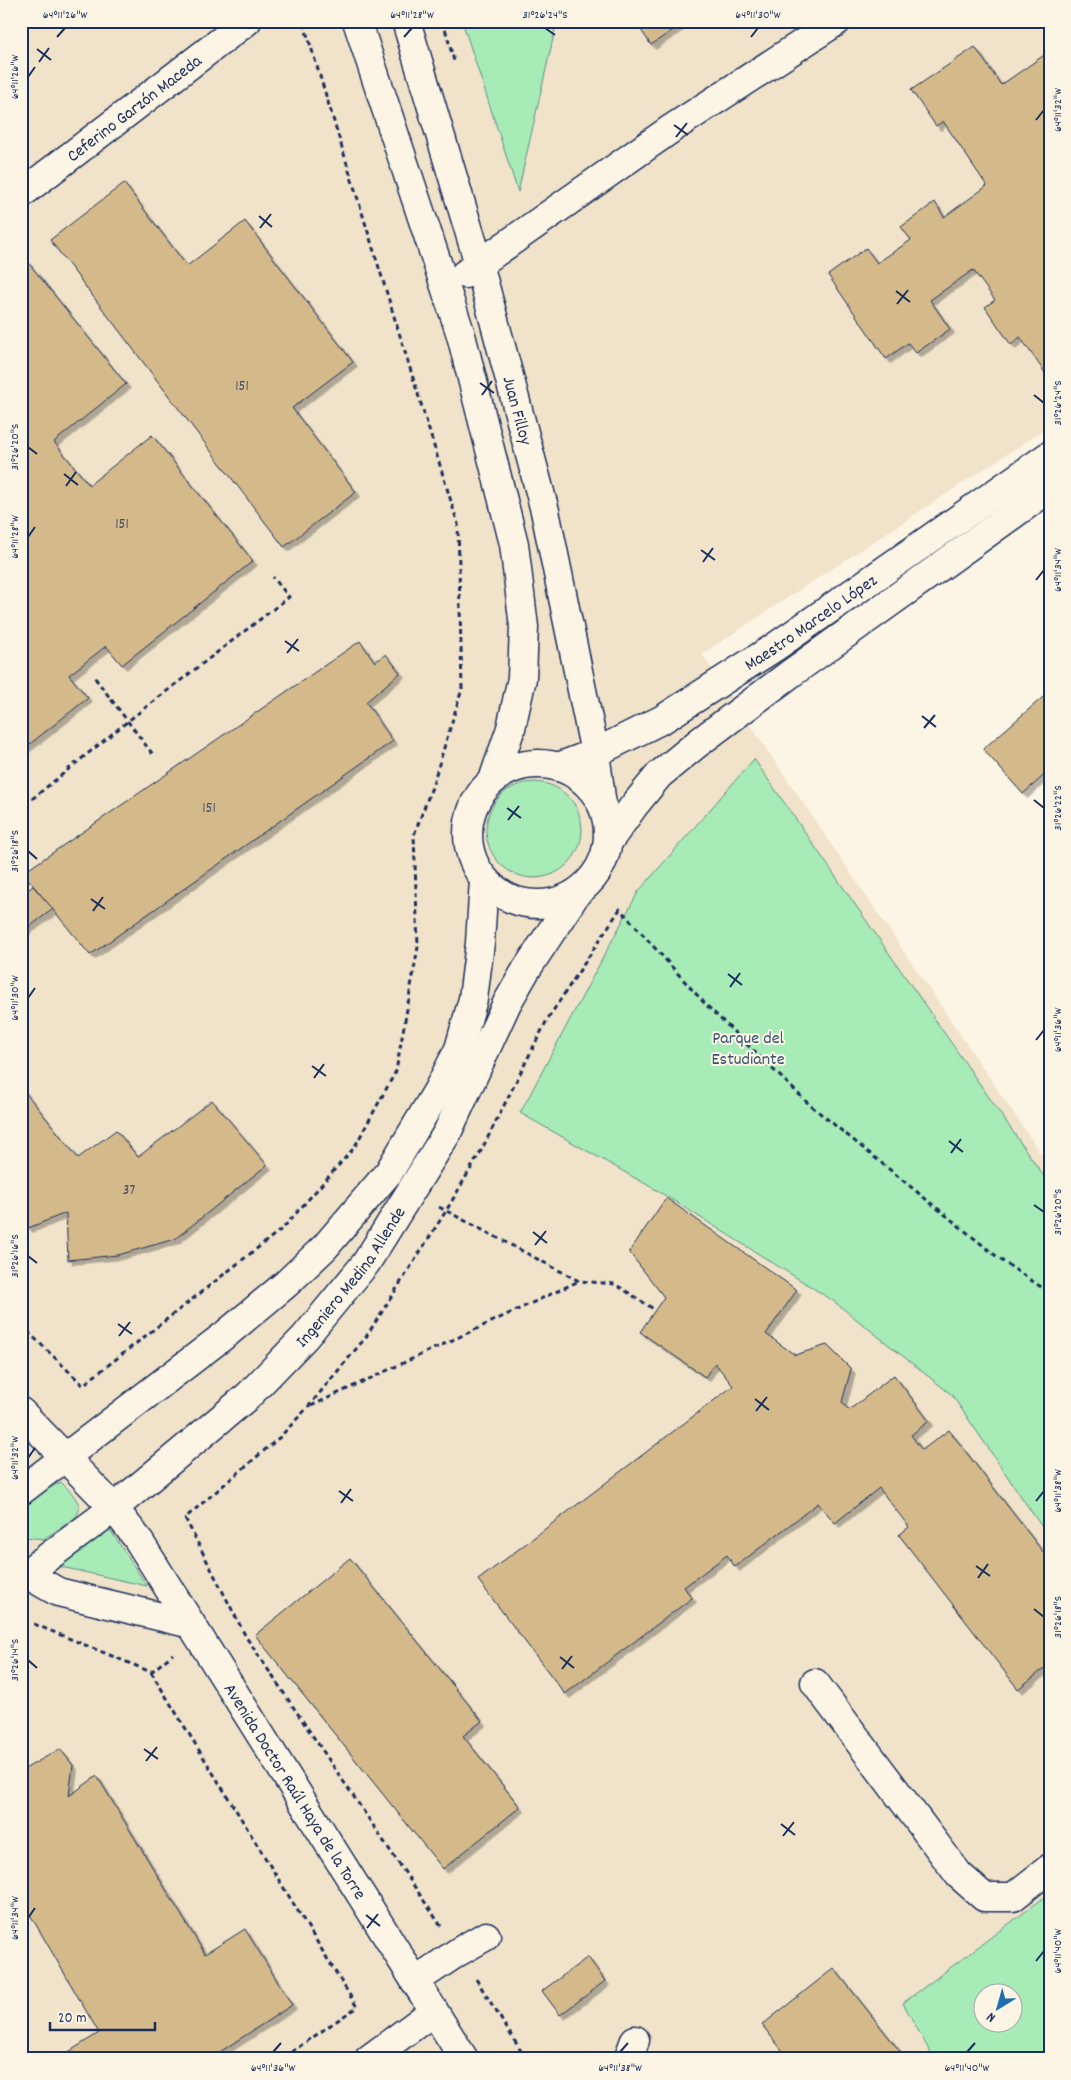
<svg xmlns="http://www.w3.org/2000/svg" width="1071" height="2080" font-family="Dekko,sans-serif">
<style>
.built{fill:#f0e3ca;fill-rule:evenodd}
.green{fill:#a7ebb6;stroke:#618d8a;fill-rule:evenodd}
.building{fill:#d4ba8a;stroke:#1b2f5e;filter:url(#shadow)}
.lines{fill:none;stroke-linecap:round;stroke-linejoin:round}
.minor-casing{stroke:#1b2f5e;stroke-width:31}
.path{stroke:#1b2f5e;stroke-width:3;stroke-dasharray:5 4;stroke-linecap:butt}
.minor{stroke:#fcf5e5;stroke-width:28}
.ticks{fill:none;stroke:#1b2f5e;stroke-width:2}
.labels{text-anchor:middle;stroke-width:4;stroke-linejoin:round;paint-order:stroke}
.number-label{font-size:15px;fill:#495269}
.street-label{font-size:18px;fill:#1b2f5e;stroke:#fcf5e5}
.park-label{font-size:18px;fill:#375570;stroke:#fcf5e5}
.neatline{fill:none;stroke:#1b2f5e;stroke-width:2}
.ticks-label{font-size:12px;text-anchor:middle;fill:#1b2f5e}
</style>
<defs>
<filter id="shadow"><feDropShadow dx="4.5" dy="4.5" stdDeviation="0" flood-color="#0004"/></filter>
</defs>
<rect width="100%" height="100%" fill="#fcf5e5"/>
<filter id="ink" filterUnits="userSpaceOnUse"><feTurbulence type="fractalNoise" baseFrequency=".02" numOctaves="2"/><feDisplacementMap in="SourceGraphic" scale="10" xChannelSelector="R" yChannelSelector="G"/><feConvolveMatrix kernelMatrix="1 2 1 2 8 2 1 2 1" color-interpolation-filters="sRGB"/></filter>
<g filter="url(#ink)">
<path class="built" d="M21 21H1050V426L702 654 1050 1167V2059H21ZM984 1992H1014V2022H984Z"/>
<g class="green">
<path d="M462 21H557L518 192Z"/>
<path d="M754 759 1050 1185V1539L952 1395 832 1300 658 1191 520 1113 638 892Z"/>
<circle cx="534" cy="830" r="48"/>
<path d="M61 1482C96 1515 75 1517 44 1539L24 1537 21 1534V1506L29 1498Z"/>
<path d="M109 1528 147 1586 52 1565Z"/>
<path d="M1050 1893V2059H934L903 2003ZM1014 1992V2022H984V1992Z"/>
</g>
<g class="building">
<path d="M635 21H686L651 45Z"/>
<path d="M975 47 1001 85 1050 51V380L1020 337 1011 345 985 307 995 300 973 270 930 300 950 329 916 353 908 343 886 359 828 275 866 248 877 263 911 240 901 227 935 202 944 217 987 186 943 121 936 126 911 90Z"/>
<path d="M124 183 187 266 245 221 353 362 292 408 356 492 284 547 50 240Z"/>
<path d="M27 261 126 384 54 442 89 485 152 435 253 561 122 665 106 646 69 675 88 698 21 751V266Z"/>
<path d="M360 641 375 662 386 654 400 673 366 702 393 741 90 955 23 873Z"/>
<path d="M1050 691V770L1023 794 983 749Z"/>
<path d="M33 886 53 909 21 933V895Z"/>
<path d="M21 1087 78 1158 116 1130 138 1157 212 1100 267 1165 175 1239 118 1255 68 1260 66 1213 28 1228 21 1220Z"/>
<path d="M666 1198 797 1290 766 1334 795 1355 827 1345 851 1369 842 1402 849 1410 894 1375 929 1421 911 1435 922 1450 949 1430 1050 1561V1664L1018 1689 899 1535 909 1527 879 1488 835 1523 818 1503 735 1567 727 1555 684 1587 692 1598 565 1694 478 1580 733 1386 715 1363 705 1377 640 1332 664 1297 629 1252Z"/>
<path d="M350 1558 482 1721 463 1736 520 1807 443 1869 255 1635Z"/>
<path d="M60 1749 73 1765 69 1796 97 1776 205 1954 245 1929 292 2005 209 2059H57L99 2033 21 1899V1771Z"/>
<path d="M588 1957 605 1981 560 2015 542 1991Z"/>
<path d="M834 1968 906 2059H789L762 2025Z"/>
</g>
<g class="lines">
<g class="minor-casing">
<g id="minor">
<path d="M357 21 461 335 514 544 524 627 522 678 511 728 493 780"/>
<path id="s1" d="M406 21 479 264 545 511 595 753 602 805"/>
<path id="s2" d="M21 194 247 21"/>
<path d="M465 274 671 129 837 21"/>
<circle cx="538" cy="834" r="70"/>
<path id="s3" d="M558 767 595 753 663 719 775 647 1050 455"/>
<path d="M608 842 633 807 659 775 698 743 790 674 1050 488"/>
<path id="s4" d="M21 1412 114 1508 137 1538 464 2059"/>
<path d="M21 1491 226 1334 286 1284 325 1247 389 1172 438 1090 459 1049 473 999 480 943 484 880"/>
<path d="M21 1571 58 1592 191 1624"/>
<path id="s5" d="M21 1577 114 1508 248 1396 305 1337 366 1263 447 1133 507 1003 526 970 576 894"/>
<path d="M815 1683 959 1875 984 1897H1013L1050 1868"/>
<path d="M415 1981 458 1952 486 1936"/>
<path d="M369 2059 434 2011"/>
<path d="M628 2059 635 2040"/>
</g>
</g>
<g class="path">
<path d="M443 21 454 61"/>
<path d="M95 678 154 756"/>
<path d="M32 799 128 721 289 597 273 577"/>
<path d="M439 1207 579 1281 615 1284 655 1310"/>
<path d="M21 1325 83 1385 283 1228 354 1148 396 1071 418 947 414 835 432 787 462 689 458 524 303 21"/>
<path d="M311 1406 579 1281"/>
<path d="M34 1624 151 1672 173 1654"/>
<path d="M151 1672 357 2007 281 2059"/>
<path d="M441 1926 246 1637 185 1518 280 1437 308 1407 366 1337 446 1211 481 1151 547 1020 620 909 706 1005 810 1105 1001 1260 1050 1293"/>
<path d="M476 1979 526 2059"/>
</g>
<use href="#minor" class="minor"/>
</g>
</g>
<path class="ticks" d="M545 28 555 35M57 37 65 28M404 37 412 28M751 37 758 28M37 49 51 60M39 62 49 48M28 77 35 67M1036 120 1044 110M674 125 688 135M676 137 687 123M259 216 272 227M260 228 271 214M896 291 910 302M897 304 908 290M480 383 494 393M482 395 492 381M1034 395 1044 403M28 447 37 454M64 474 78 485M66 486 76 472M28 537 35 527M701 550 715 560M703 562 713 548M1036 580 1044 570M285 641 299 651M287 653 298 639M922 716 936 727M924 728 935 715M1034 800 1044 808M507 808 521 818M508 820 519 806M28 851 37 859M91 899 105 909M93 911 103 897M728 974 742 985M730 987 740 973M28 998 35 988M1036 1040 1044 1030M312 1066 326 1076M314 1078 324 1064M949 1141 963 1152M951 1153 961 1139M1034 1205 1044 1212M533 1232 547 1243M535 1245 546 1231M28 1256 37 1263M118 1324 132 1334M119 1336 130 1322M755 1399 769 1410M756 1411 767 1397M28 1458 35 1448M339 1491 353 1501M1036 1501 1044 1491M341 1503 351 1489M976 1566 990 1576M978 1578 988 1564M1034 1609 1044 1617M560 1657 574 1668M28 1660 37 1668M562 1669 572 1656M144 1749 158 1759M146 1761 157 1747M781 1824 795 1835M783 1836 794 1822M366 1915 380 1926M28 1918 35 1908M367 1928 378 1914M1036 1961 1044 1951M273 2052 281 2043M620 2052 628 2043M967 2052 975 2043"/>
<g class="labels">
<g class="number-label">
<text x="242" y="390">151</text>
<text x="122" y="528">151</text>
<text x="209" y="812">151</text>
<text x="129" y="1194">37</text>
</g>
<g class="street-label">
<text dy="6" stroke="none"><textPath href="#s2" startOffset="142">Ceferino Garzón Maceda</textPath></text>
<text dy="6" stroke="none"><textPath href="#s1" startOffset="405">Juan Filloy</textPath></text>
<text dy="6" stroke="none"><textPath href="#s3" startOffset="292">Maestro Marcelo López</textPath></text>
<text dy="6" stroke="none"><textPath href="#s5" startOffset="448">Ingeniero Medina Allende</textPath></text>
<text dy="6" stroke="none"><textPath href="#s4" startOffset="470">Avenida Doctor Raúl Haya de la Torre</textPath></text>
</g>
<g class="park-label">
<text x="748" y="1043">Parque del<tspan x="748" dy="21">Estudiante</tspan></text>
</g>
</g>
<rect width="1071" height="2080" fill="none" stroke="#fcf5e5" stroke-width="55"/>
<g transform="translate(998 2008) rotate(217)"><circle r="24" fill="#fcf5e5" stroke="#a2a6af"/>
<path d="M0-4L9 19L0 12L-9 19Z" fill="#1f6fb2"/>
<text y="-8" font-size="14" font-weight="bold" text-anchor="middle" fill="#1b2f5e">N</text>
</g>
<path d="M50 2022v8h105v-8" fill="none" stroke="#1b2f5e" stroke-width="2.5"/>
<text x="58" y="2022" font-size="15" fill="#1b2f5e" stroke="#fcf5e5" stroke-width="4" paint-order="stroke">20 m</text>
<rect x="28" y="28" width="1016" height="2024" class="neatline"/>
<g class="ticks-label">
<text x="65" y="18">64°11'26"W</text>
<text x="412" y="18">64°11'28"W</text>
<text x="545" y="18">31°26'24"S</text>
<text x="758" y="18">64°11'30"W</text>
<text transform="translate(14 77) rotate(-90)" y="4">64°11'26"W</text>
<text transform="translate(1057 110) rotate(-90)" y="4">64°11'32"W</text>
<text transform="translate(1057 403) rotate(-90)" y="4">31°26'24"S</text>
<text transform="translate(14 447) rotate(-90)" y="4">31°26'20"S</text>
<text transform="translate(14 537) rotate(-90)" y="4">64°11'28"W</text>
<text transform="translate(1057 570) rotate(-90)" y="4">64°11'34"W</text>
<text transform="translate(1057 808) rotate(-90)" y="4">31°26'22"S</text>
<text transform="translate(14 851) rotate(-90)" y="4">31°26'18"S</text>
<text transform="translate(14 998) rotate(-90)" y="4">64°11'30"W</text>
<text transform="translate(1057 1030) rotate(-90)" y="4">64°11'36"W</text>
<text transform="translate(1057 1212) rotate(-90)" y="4">31°26'20"S</text>
<text transform="translate(14 1256) rotate(-90)" y="4">31°26'16"S</text>
<text transform="translate(14 1458) rotate(-90)" y="4">64°11'32"W</text>
<text transform="translate(1057 1491) rotate(-90)" y="4">64°11'38"W</text>
<text transform="translate(1057 1617) rotate(-90)" y="4">31°26'18"S</text>
<text transform="translate(14 1660) rotate(-90)" y="4">31°26'14"S</text>
<text transform="translate(14 1918) rotate(-90)" y="4">64°11'34"W</text>
<text transform="translate(1057 1951) rotate(-90)" y="4">64°11'40"W</text>
<text x="273" y="2071">64°11'36"W</text>
<text x="620" y="2071">64°11'38"W</text>
<text x="967" y="2071">64°11'40"W</text>
</g>
</svg>
